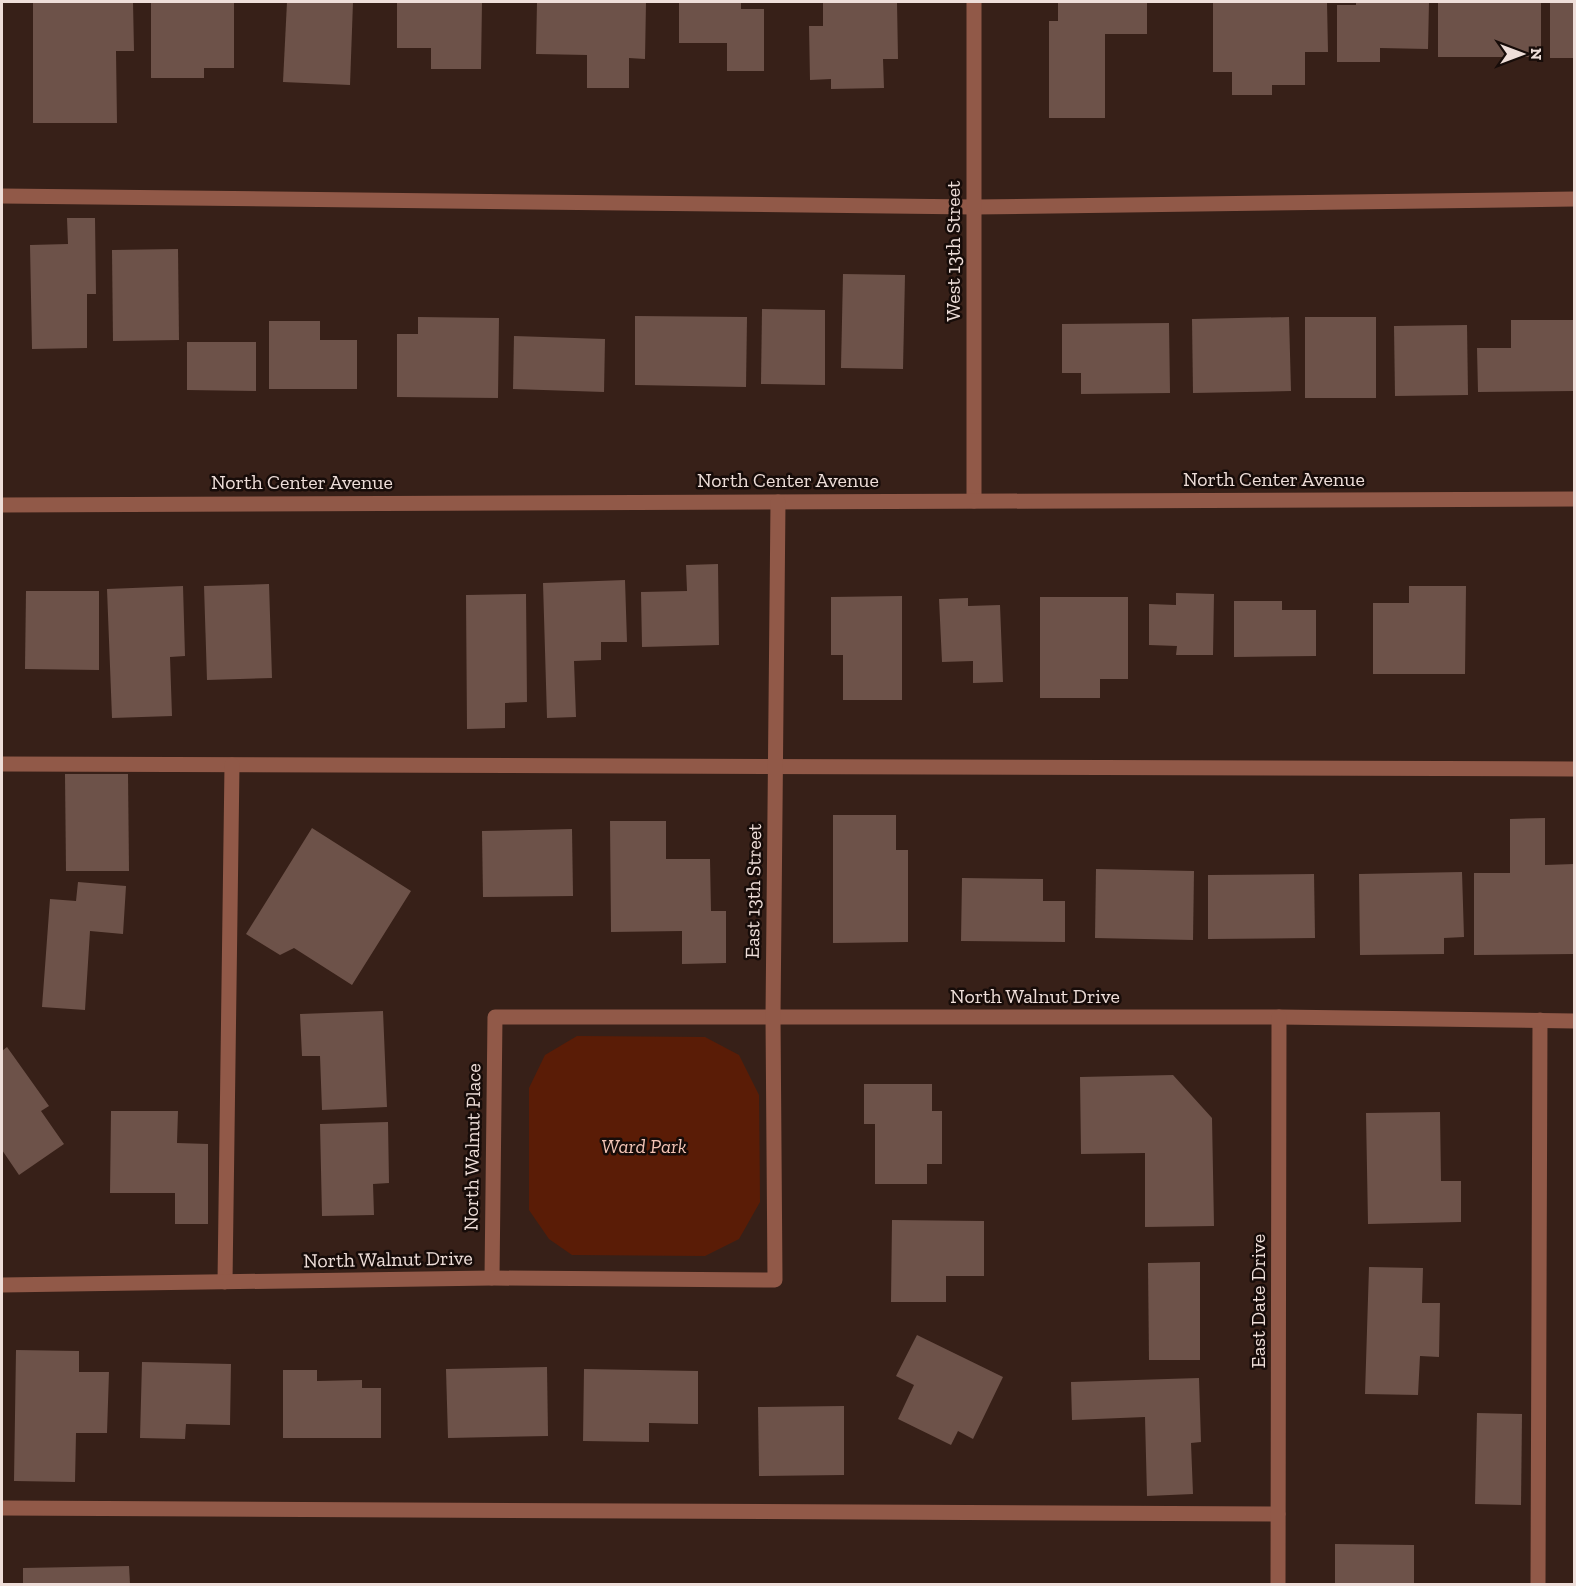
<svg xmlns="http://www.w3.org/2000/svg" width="1576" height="1586" font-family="'Zilla Slab',serif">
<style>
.green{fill:#5a1c06}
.building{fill:#6d5249}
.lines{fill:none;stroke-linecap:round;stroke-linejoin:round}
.lane{stroke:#915948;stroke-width:15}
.street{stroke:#915948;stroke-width:15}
.labels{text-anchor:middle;stroke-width:5;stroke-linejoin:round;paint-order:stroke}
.street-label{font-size:20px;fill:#eeded9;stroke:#170c09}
.park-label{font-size:20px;font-style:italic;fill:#f3c4b5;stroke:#170c09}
</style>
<rect width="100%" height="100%" fill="#372018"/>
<path class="green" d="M577 1036 705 1037 739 1055 759 1095 760 1202 739 1239 705 1256 572 1255 549 1239 529 1210V1088L545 1055Z"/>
<g class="building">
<path d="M33 2H133L134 51H116L117 123H33Z"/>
<path d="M151 2H234V68H204V78H151Z"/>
<path d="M287 2H353L350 85 283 82Z"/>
<path d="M397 2H482L481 69H431V48H397Z"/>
<path d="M537 2H646L645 59 629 58V88H587V55L536 54Z"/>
<path d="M679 2H741V9H764V71H727V43H679Z"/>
<path d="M823 2H897L898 59H883L884 88 831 89V79L810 80 809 26H823Z"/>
<path d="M1058 2H1147V34H1105V118H1049V21H1058Z"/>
<path d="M1213 2H1327L1328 52H1305V85H1272V95H1232V72H1213Z"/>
<path d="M1356 2H1429L1428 49 1380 48V62H1337V5H1356Z"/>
<rect x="1438" y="2" width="103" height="55"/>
<rect x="1550" y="2" width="24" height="56"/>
<path d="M67 218H95L96 294H87V348L32 349 30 245 68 244Z"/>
<path d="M178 249 179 340 113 341 112 250Z"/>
<path d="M843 274 905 275 903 369 841 368Z"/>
<path d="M762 309 825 310V385L761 384Z"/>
<path d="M635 316 747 317 746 387 635 385Z"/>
<path d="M418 317 499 318 498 398 397 397V334H418Z"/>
<path d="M1289 317 1291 391 1193 393 1192 319Z"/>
<rect x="1305" y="317" width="71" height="81"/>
<path d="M1511 320H1574V391L1478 392 1477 348H1511Z"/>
<path d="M269 321H320V340H357V389H269Z"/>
<path d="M1169 323 1170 393 1081 394V373H1062V324Z"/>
<path d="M1467 325 1468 395 1395 396 1394 326Z"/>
<path d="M514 336 605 339 604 392 513 389Z"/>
<path d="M187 342H256V391L187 390Z"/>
<path d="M718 564 719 645 642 647 641 592 687 591 686 565Z"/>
<path d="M625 580 627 642H601V660L574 661 576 717 547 718 543 583Z"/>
<path d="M269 584 272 678 207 680 204 586Z"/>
<path d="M183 586 185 656 170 657 172 716 112 718 107 589Z"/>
<path d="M1409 586H1466L1465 674H1373V603H1409Z"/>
<path d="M26 591H99V670L25 669Z"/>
<path d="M1176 593 1214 594 1213 655H1176L1177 646 1149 645V604L1176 605Z"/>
<path d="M526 594 527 702 505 703V728L467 729 466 595Z"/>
<path d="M902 596V700H843V655H831V597Z"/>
<path d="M1040 597H1128V679H1100V698H1040Z"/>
<path d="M968 598V606L1000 605 1003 682 973 683V661L942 662 939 599Z"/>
<path d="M1234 601H1282V610H1316V656L1234 657Z"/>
<path d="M65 774H128L129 871H66Z"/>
<path d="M833 815H896V850H908V942L833 943Z"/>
<path d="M1545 818V865L1574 864V954L1474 955V873H1510V819Z"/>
<path d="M610 821H666V859H710L711 911H726V963L682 964V931L611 932Z"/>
<path d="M312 828 411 891 352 985 294 948 280 955 246 934Z"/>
<path d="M572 829 573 896 483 897 482 831Z"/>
<path d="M1096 869 1194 871 1193 940 1095 938Z"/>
<path d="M1462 872 1464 937 1444 938V954L1360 955 1359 874Z"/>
<path d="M1314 874 1315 938 1208 939V875Z"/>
<path d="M962 878 1043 879V901H1065V942L961 941Z"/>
<path d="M78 882 126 886 123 934 90 931 85 1010 42 1007 50 899 76 901Z"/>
<path d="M383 1011 387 1107 322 1110 320 1056H302L300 1014Z"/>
<path d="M7 1047 49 1106 41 1111 64 1144 19 1175 2 1150V1051Z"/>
<path d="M1173 1075 1212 1118 1214 1226 1145 1227V1153L1081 1154 1080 1077Z"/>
<path d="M864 1084H932V1111H942V1164H927V1184H875V1124H864Z"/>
<path d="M111 1111H178L177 1143 208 1144V1224H175V1193H110Z"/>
<path d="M1440 1112 1441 1181H1461V1222L1368 1224 1366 1113Z"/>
<path d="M388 1122 389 1183 373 1184 374 1215 322 1216 320 1124Z"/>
<path d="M892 1220 984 1221V1276H946V1302H891Z"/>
<path d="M1200 1262V1360H1149L1148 1263Z"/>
<path d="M1369 1267 1423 1268 1422 1303H1440L1439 1357 1420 1356 1418 1395 1365 1394Z"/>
<path d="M917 1335 1003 1377 973 1439 958 1431 951 1445 898 1419 914 1385 896 1376Z"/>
<path d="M16 1350 79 1351V1372H109L107 1433H76L75 1482 14 1481Z"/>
<path d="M142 1362 231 1364 230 1425 186 1424 185 1439 140 1438Z"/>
<path d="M547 1367 548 1436 448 1438 446 1369Z"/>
<path d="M584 1369 698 1371V1424L649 1423V1442L583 1441Z"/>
<path d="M283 1370H317V1381L362 1380V1388H381V1438H283Z"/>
<path d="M1199 1378 1201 1442 1191 1443 1193 1494 1147 1496 1145 1417 1072 1420 1071 1382Z"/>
<path d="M844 1406V1475L759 1476 758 1407Z"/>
<path d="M1477 1413 1522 1414 1521 1505 1475 1504Z"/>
<path d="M1335 1544 1414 1545V1584H1335Z"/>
<path d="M129 1566 130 1584H23V1568Z"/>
</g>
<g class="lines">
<g class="lane">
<path d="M2 196 974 207 1574 199"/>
<path d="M2 764 1574 769"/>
<path d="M225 1282 232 765"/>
<path d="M2 1508 1278 1514"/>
<path d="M1538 1584 1540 1020"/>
</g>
<g class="street">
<path d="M974 2V501"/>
<path d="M2 505 1574 499"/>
<path d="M492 1278 495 1017H1279L1574 1021"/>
<path d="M2 1285 492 1278 775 1280 773 1017 778 502"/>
<path d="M1278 1584 1279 1017"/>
</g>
</g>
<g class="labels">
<g class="street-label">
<text transform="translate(953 251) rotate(-90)" y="7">West 13th Street</text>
<text x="1274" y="486">North Center Avenue</text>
<text x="788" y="487">North Center Avenue</text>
<text x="302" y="489">North Center Avenue</text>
<text transform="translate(753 891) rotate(-89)" y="7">East 13th Street</text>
<text x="1035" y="1003">North Walnut Drive</text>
<text transform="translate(472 1147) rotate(-89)" y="7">North Walnut Place</text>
<text transform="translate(388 1259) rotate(-1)" y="7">North Walnut Drive</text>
<text transform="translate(1258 1301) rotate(-90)" y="7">East Date Drive</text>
</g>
<g class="park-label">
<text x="644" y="1153">Ward Park</text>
</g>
</g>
<rect width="1576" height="1586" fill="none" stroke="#eeded9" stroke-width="6"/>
<g transform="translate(1522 54) rotate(90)" stroke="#170c09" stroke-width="4.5" paint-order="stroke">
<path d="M0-4.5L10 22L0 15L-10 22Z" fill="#eeded9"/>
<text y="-9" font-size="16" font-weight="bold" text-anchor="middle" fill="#eeded9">N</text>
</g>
</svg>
